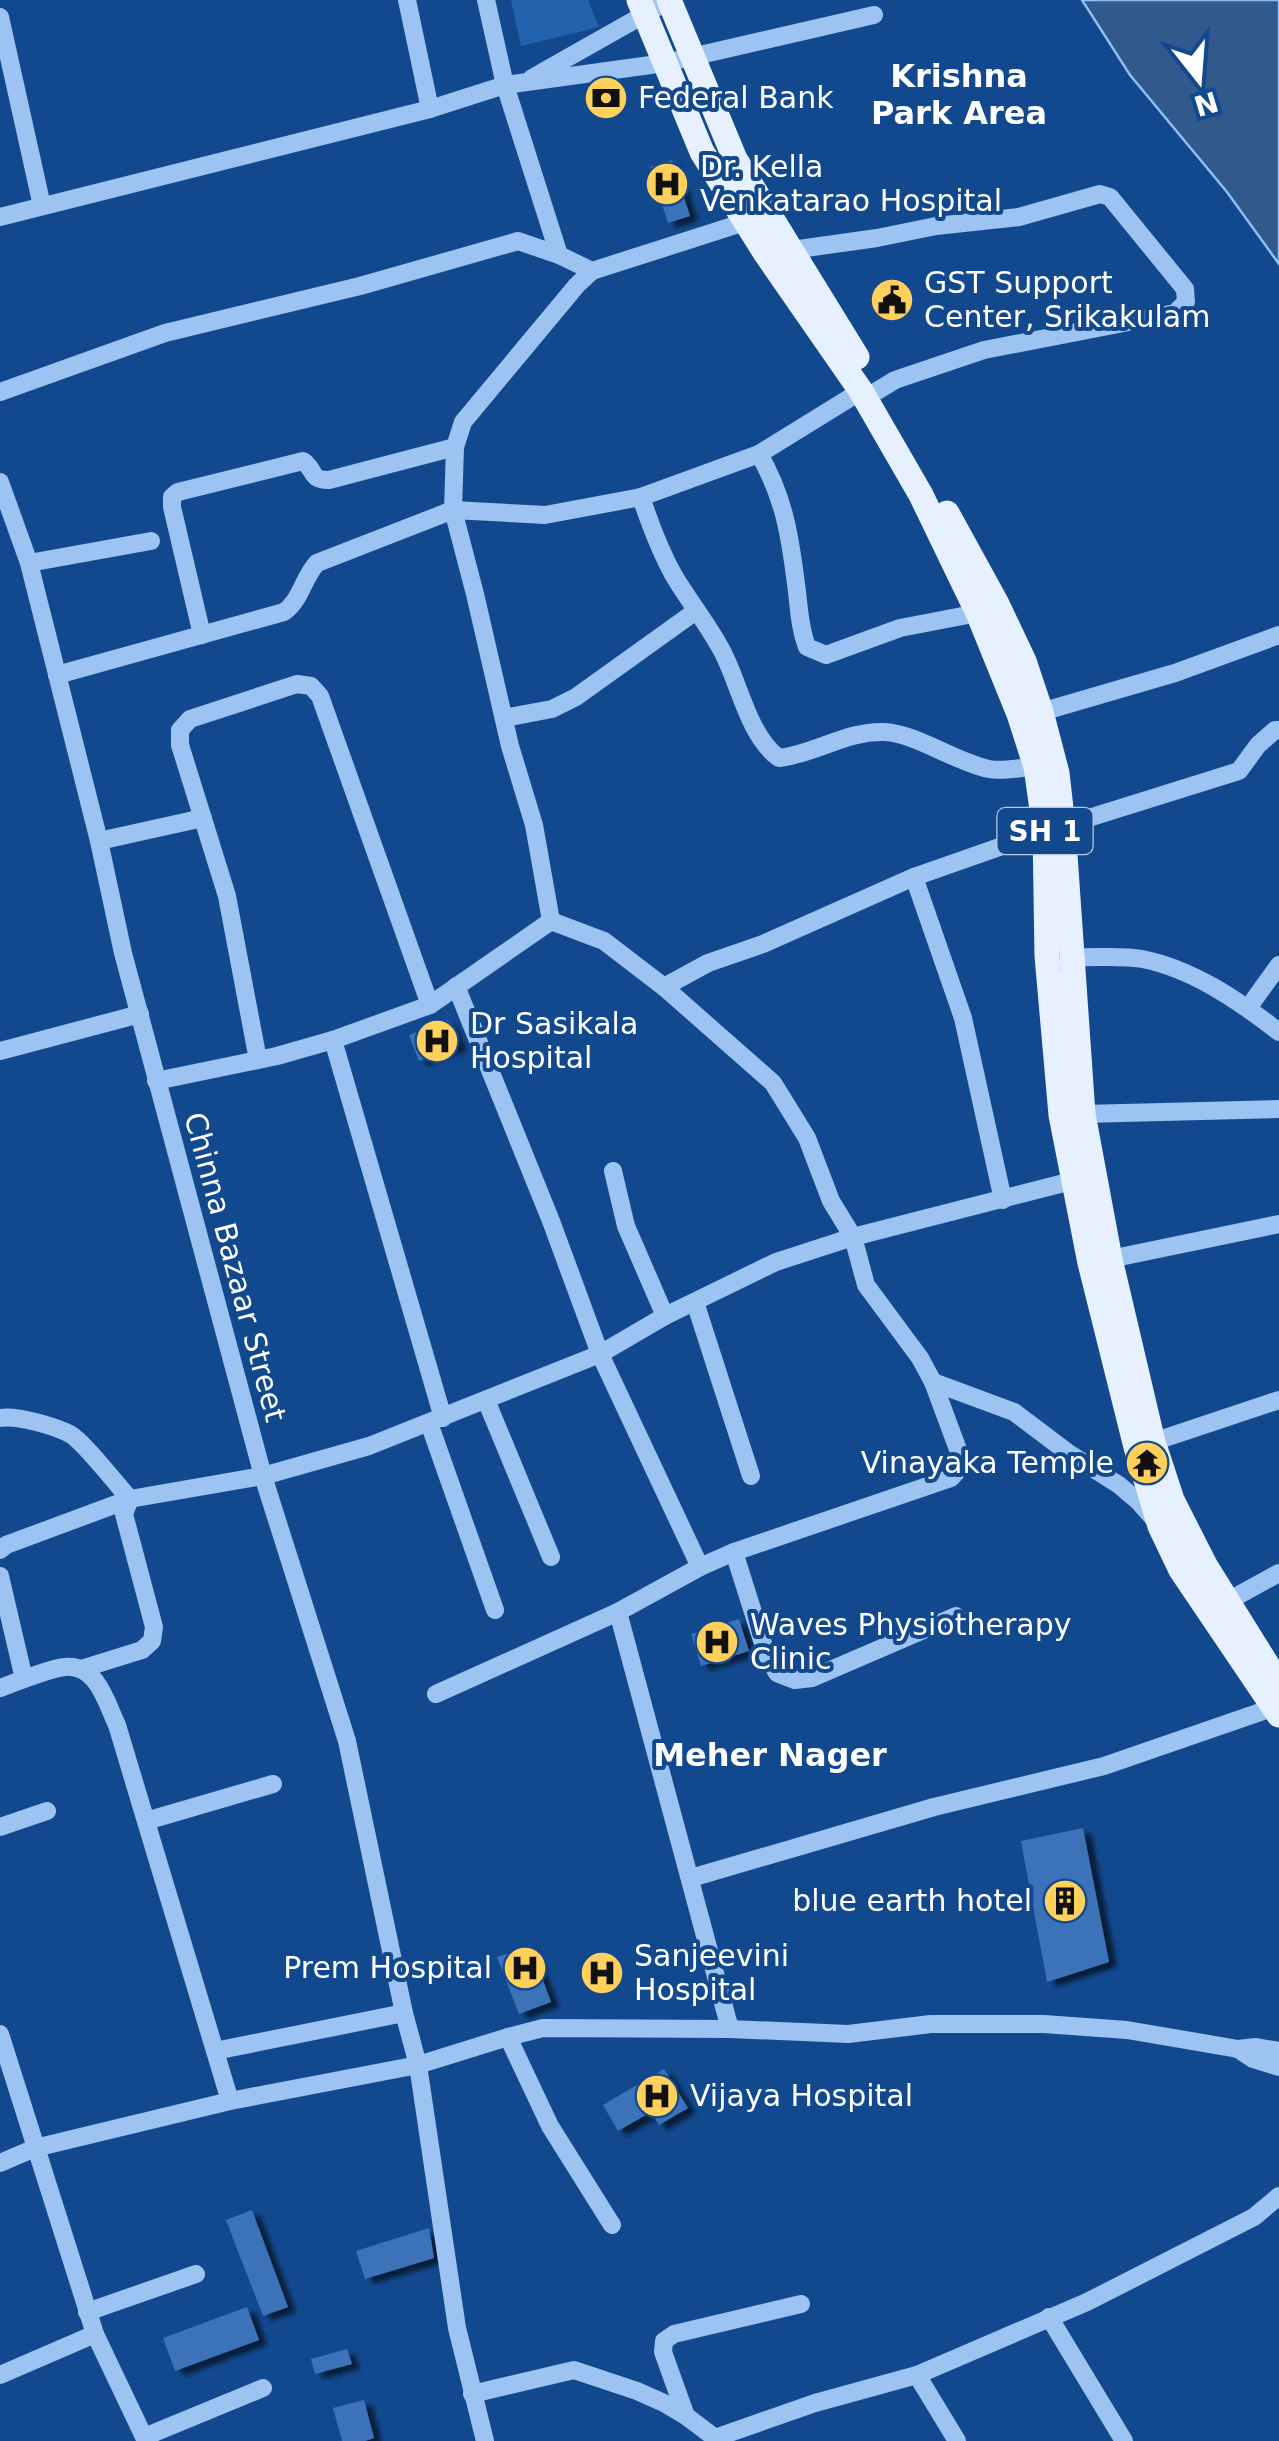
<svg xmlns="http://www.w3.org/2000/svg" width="1279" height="2441" font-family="'DejaVu Sans',sans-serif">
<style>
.green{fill:#2462ad}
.water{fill:#31598c;stroke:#8ebef5;stroke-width:2.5}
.building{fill:#3b72b8;filter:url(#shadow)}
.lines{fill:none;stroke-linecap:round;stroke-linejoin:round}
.minor{stroke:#9cc3f1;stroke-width:18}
.major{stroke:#e6f0ff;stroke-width:25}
.labels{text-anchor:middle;stroke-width:8;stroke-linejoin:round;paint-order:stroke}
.shield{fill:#12498e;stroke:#b8c8dd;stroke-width:2.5}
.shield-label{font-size:28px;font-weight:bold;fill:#fff}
.poi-label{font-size:30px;fill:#fff;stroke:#12498e;text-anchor:start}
.street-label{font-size:30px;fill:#fff;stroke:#12498e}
.neighbourhood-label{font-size:32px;font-weight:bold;fill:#fff;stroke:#12498e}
</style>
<defs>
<filter id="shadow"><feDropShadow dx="8" dy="5" stdDeviation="2.5" flood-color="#0009"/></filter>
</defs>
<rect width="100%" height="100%" fill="#12498e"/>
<path class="green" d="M511 0H588L599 27 521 46Z"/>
<path class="water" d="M1082 0H1279V264L1227 192 1130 75Z"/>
<g class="building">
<path d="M672 160 690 216 668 223 650 167Z"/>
<path d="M448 1020 459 1046 419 1061 409 1035Z"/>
<path d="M739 1619 749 1651 701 1666 691 1634Z"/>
<path d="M1083 1828 1109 1962 1047 1982 1021 1841Z"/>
<path d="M530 1945 551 2002 519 2014 497 1957Z"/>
<path d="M664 2069 688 2108 659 2125 651 2112 618 2131 603 2105Z"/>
<path d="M252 2210 288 2307 263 2316 226 2220Z"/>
<path d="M429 2228 434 2258 365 2279 356 2251Z"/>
<path d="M247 2307 259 2340 175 2371 163 2338Z"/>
<path d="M347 2349 352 2364 315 2374 311 2359Z"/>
<path d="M364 2400 374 2438 365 2441H342L333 2408Z"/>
</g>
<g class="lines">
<g class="minor">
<path d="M407 0 430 109"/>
<path d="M486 0 505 85 559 255"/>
<path d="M0 17 42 206"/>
<path d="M532 78 670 0"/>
<path d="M0 217 430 109 505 85 665 63 874 15"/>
<path d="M792 250 877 238 936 226 1019 217 1100 194 1110 197 1185 289 1186 302 1175 313 984 350 895 380 877 391"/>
<path d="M861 391 759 454 641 497C650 524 660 551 674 576 689 601 707 623 721 649 739 681 748 736 779 758 815 754 848 730 885 732 917 734 955 762 989 769 1003 772 1021 767 1036 767"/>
<path d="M0 392 165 333 360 286 518 241 559 255 592 271"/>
<path d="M759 454C784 497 790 536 796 584 799 605 799 626 807 647L826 655 900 628 978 613"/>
<path d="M0 482 29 563 99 841 123 953 263 1476 347 1741 404 2013 418 2065 457 2328 485 2441"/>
<path d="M29 563 151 541"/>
<path d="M202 635 172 507V497L178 492 303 461C316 470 309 480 329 480L455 447"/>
<path d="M57 675 284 612C301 600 303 578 317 563L453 510 545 515 641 497"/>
<path d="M1041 712 1175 673 1279 635"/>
<path d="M504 718 552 709 576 697 696 611"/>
<path d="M1063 826 1239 771 1258 745 1275 730H1279"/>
<path d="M99 841 203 818"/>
<path d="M914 877 963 1018 1003 1200"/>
<path d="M551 921 534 825 510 746 475 594 453 510 455 447 463 422 577 285 592 271 745 222"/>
<path d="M1072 957C1095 958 1120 955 1142 959 1193 969 1239 1001 1279 1032"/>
<path d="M456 986 551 1221 600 1354 700 1567"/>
<path d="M664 987 708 963 763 944 914 877 1045 831"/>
<path d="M1248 1008 1279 965"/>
<path d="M333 1040 443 1418"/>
<path d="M0 1051 140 1014"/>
<path d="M258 1060 227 896 180 745V730L190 719 297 684 311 686 320 696 430 1005"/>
<path d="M156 1081 277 1056 333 1040 430 1005 551 921 604 941 664 987 773 1083 807 1138 831 1201 853 1237 866 1285 920 1358 933 1382"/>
<path d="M1083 1114 1279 1109"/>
<path d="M613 1171 626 1226 665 1316"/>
<path d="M1110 1259 1279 1224"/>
<path d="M695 1302 751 1476"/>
<path d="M486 1400 551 1557"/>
<path d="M0 1418C17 1415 54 1426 70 1434 84 1442 117 1485 130 1499L263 1476 369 1446 600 1354 665 1316 776 1262 853 1237 1072 1181"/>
<path d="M429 1423 495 1610"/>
<path d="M1153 1442 1279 1400"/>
<path d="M0 1550 6 1545 130 1499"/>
<path d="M734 1552 766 1653 777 1673 795 1680 812 1678 956 1616"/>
<path d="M0 1576 24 1679 0 1688"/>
<path d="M1228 1601 1279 1573"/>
<path d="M81 1669 142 1650 152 1641 154 1627 124 1514 130 1499"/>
<path d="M24 1679C37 1675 52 1668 65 1667 97 1664 106 1702 117 1725L230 2101"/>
<path d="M436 1694 618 1612"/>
<path d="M146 1821 273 1784"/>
<path d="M0 1827 47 1811"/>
<path d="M691 1878 934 1807 1104 1766 1275 1707"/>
<path d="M730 2029 618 1612 700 1567 734 1552 951 1478 960 1468V1455L933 1382 1014 1412 1067 1452 1119 1485 1139 1502 1154 1519"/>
<path d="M0 2034 95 2334 0 2375"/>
<path d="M508 2037 550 2126 612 2225"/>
<path d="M1238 2049 1253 2059 1279 2067"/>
<path d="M215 2051 404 2013"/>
<path d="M0 2163 35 2148 230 2101 418 2065 508 2037 543 2028 730 2029 848 2034 931 2024H1044L1127 2030 1238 2049 1256 2047 1279 2051"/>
<path d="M87 2312 196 2274"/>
<path d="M1049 2317 1124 2441"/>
<path d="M95 2334 144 2437 263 2388"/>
<path d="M917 2375 1087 2302 1254 2217 1279 2196"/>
<path d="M472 2394 574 2370 637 2391 664 2403 686 2416 715 2438 815 2403 917 2375 957 2441"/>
<path d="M686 2416 663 2352 664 2341 674 2334 801 2304"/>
</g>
<g class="major">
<path d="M639 0 702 152 766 254 861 391 921 495 978 613 1019 714 1036 767 1045 831 1047 956 1061 1115 1090 1263 1136 1447 1160 1526 1181 1570 1279 1715"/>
<path d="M669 0 735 159 857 357"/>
<path d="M947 513 997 604 1024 661 1041 712 1057 773 1063 826 1083 1114 1110 1259 1153 1442 1172 1500 1205 1565 1279 1684"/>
</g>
</g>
<defs>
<g id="bank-disc" transform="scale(2.25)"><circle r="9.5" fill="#ffd05c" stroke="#12498e"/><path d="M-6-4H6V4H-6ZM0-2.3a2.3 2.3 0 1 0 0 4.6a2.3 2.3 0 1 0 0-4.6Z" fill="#111"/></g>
<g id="hospital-disc" transform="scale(2.25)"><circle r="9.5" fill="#ffd05c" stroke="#12498e"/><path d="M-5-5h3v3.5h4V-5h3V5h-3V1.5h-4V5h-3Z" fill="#111"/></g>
<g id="civic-disc" transform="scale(2.25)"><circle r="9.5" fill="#ffd05c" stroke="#12498e"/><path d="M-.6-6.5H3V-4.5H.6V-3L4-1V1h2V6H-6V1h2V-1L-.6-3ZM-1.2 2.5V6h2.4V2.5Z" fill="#111"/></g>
<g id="temple-disc" transform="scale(2.25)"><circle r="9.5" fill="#ffd05c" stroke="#12498e"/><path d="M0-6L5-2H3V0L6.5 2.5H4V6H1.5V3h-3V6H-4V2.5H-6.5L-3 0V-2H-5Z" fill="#111"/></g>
<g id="building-disc" transform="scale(2.25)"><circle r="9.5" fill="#ffd05c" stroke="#12498e"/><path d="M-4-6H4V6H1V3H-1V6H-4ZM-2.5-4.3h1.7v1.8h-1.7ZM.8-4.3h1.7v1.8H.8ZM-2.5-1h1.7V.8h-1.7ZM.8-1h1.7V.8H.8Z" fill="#111"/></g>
</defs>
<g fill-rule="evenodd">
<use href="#bank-disc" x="606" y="98"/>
<use href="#hospital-disc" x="667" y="184"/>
<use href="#civic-disc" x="892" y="300"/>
<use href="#hospital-disc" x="437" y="1041"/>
<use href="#temple-disc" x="1147" y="1463"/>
<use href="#hospital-disc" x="717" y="1642"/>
<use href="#building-disc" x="1065" y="1901"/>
<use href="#hospital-disc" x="525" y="1968"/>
<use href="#hospital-disc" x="602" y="1973"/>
<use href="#hospital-disc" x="657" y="2096"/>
</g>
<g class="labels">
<rect class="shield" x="997.5" y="808" width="95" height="46" rx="8"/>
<g class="shield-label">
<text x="1045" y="841">SH 1</text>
</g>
<g class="poi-label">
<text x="638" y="108">Federal Bank</text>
<text x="700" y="177">Dr. Kella<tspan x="700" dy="34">Venkatarao Hospital</tspan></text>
<text x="924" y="293">GST Support<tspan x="924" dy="34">Center, Srikakulam</tspan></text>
<text x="470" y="1034">Dr Sasikala<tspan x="470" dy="34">Hospital</tspan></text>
<text x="1114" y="1473" text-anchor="end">Vinayaka Temple</text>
<text x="750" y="1635">Waves Physiotherapy<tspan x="750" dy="34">Clinic</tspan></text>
<text x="1032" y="1911" text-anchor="end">blue earth hotel</text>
<text x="634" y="1966">Sanjeevini<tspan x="634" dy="34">Hospital</tspan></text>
<text x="492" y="1978" text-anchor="end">Prem Hospital</text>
<text x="690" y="2106">Vijaya Hospital</text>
</g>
<g class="street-label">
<text transform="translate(235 1267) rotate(75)" y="10">Chinna Bazaar Street</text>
</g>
<g class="neighbourhood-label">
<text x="959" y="87">Krishna<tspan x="959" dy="37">Park Area</tspan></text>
<text x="770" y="1766">Meher Nager</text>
</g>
</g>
<g transform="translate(1199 80) rotate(163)" stroke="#12498e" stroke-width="8" paint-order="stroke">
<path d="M0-8L18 38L0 25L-18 38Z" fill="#ffffff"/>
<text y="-15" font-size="28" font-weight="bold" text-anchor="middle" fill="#ffffff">N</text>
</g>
</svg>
